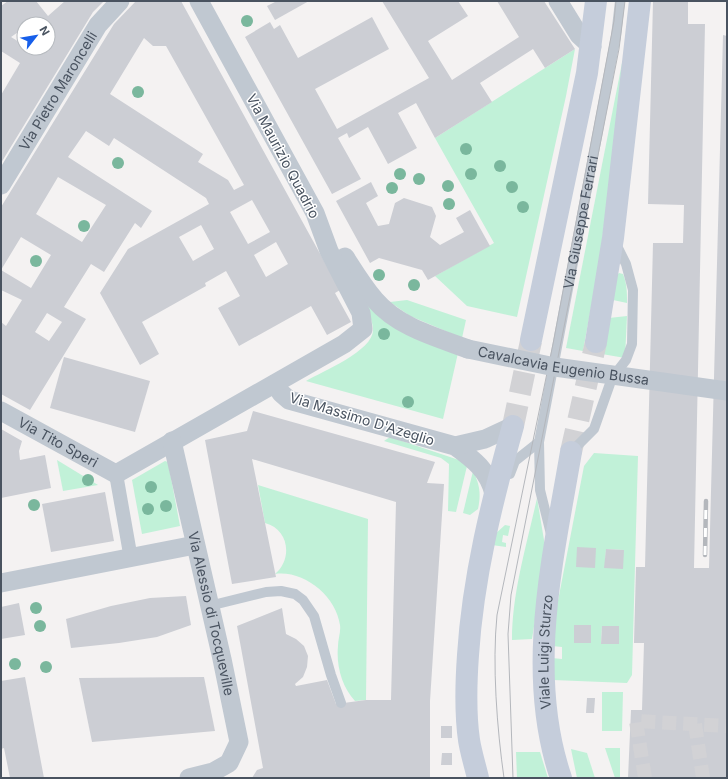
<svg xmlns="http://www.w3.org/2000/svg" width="728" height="779" font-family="Inter,sans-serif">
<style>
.green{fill:#c1f1d8;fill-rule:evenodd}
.building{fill:#ccced4;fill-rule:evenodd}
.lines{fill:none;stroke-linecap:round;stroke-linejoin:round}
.pedestrian-tunnel{stroke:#d2d2d5;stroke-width:14;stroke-dasharray:14 7;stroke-linecap:butt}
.secondary-tunnel{stroke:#d2d2d5;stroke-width:22;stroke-dasharray:22 11;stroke-linecap:butt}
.service{stroke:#c0c8d1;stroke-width:10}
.pedestrian{stroke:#c0c8d1;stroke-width:14}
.minor{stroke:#c0c8d1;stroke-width:19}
.secondary{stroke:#c5cddb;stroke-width:22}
.tram{stroke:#b4b7bc;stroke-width:1}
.rail-casing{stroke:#b4b7bc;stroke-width:4.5}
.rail{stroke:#fff;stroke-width:3;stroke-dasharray:9;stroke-linecap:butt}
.minor-bridge{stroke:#c0c8d1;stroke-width:19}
.tree{fill:#7ab79d}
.labels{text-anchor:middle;stroke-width:3;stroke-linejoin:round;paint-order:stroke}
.street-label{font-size:14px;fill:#495360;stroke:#fff}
</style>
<rect width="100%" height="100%" fill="#f4f2f2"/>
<g class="green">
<path d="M575 49 566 96 517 317 467 306 435 276 494 243 435 138Z"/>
<path d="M622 63H626L598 270 583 351 566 348Z"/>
<path d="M619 273 623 274C627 284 627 292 627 303L613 300 617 275Z"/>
<path d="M365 300 458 353 443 419 306 381C323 371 373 351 373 330 373 319 366 310 365 300Z"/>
<path d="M407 300 466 320 462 338 410 316 390 302Z"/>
<path d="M627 316 625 358 602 354 609 318Z"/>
<path d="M390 437 462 461 467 466 456 512 448 511 449 464 441 458 384 441Z"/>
<path d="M594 453 638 456 632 675 627 683 553 680 552 658 562 659V647L552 646 557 606 584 466ZM606 549 624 550 605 567ZM574 625H591V643H574ZM602 626H619V644H601Z"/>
<path d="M57 460 98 485 63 491Z"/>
<path d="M165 461 168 462 180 526 142 534 132 480Z"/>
<path d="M473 471C480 485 481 494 478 509L470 515 463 513Z"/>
<path d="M258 485 368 519 366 700 355 701C342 687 336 666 338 646 338 639 341 632 340 625 336 596 304 570 275 574 293 559 289 529 265 523Z"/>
<path d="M537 498 546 552 532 639 512 640C512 592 527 544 537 498Z"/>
<path d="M505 525 510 526 508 536 503 535 502 542 506 543V547L492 545 494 535Z"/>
<path d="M602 692H623L622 731H602Z"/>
<path d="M605 748H620V778H615Z"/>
<path d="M571 749 587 753 595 778H577Z"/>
<path d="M516 752H540L548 778H517Z"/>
</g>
<g class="building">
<path d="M8 1H36L48 16 65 1H104L93 12 1 163V95L20 63 1 51V6ZM33 21 36 24H48V48H32L30 50 24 48V45L11 37 24 28V24H29Z"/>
<path d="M136 1H181L340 290 335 293 351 322 327 335 311 306 239 346 218 308 240 296 226 271 205 283 206 286 142 322 159 354 140 365 100 293 128 249 209 204 206 198 114 138 109 146 86 131 68 157 152 211 141 228 135 223 104 272 91 264 64 307 86 319 30 410 1 394V322L6 326 22 300 1 290V270L31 288 51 255 21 237 1 270V207L114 24ZM144 38 153 46H166L244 185 234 190 228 180 198 162 203 154 110 94ZM58 177 106 205 82 242 36 214ZM252 200 270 232 248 244 230 212ZM201 225 214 249 193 261 179 237ZM276 242 288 264 266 277 254 255ZM47 313 62 322 49 341 35 332Z"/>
<path d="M277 1H309L275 20 267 6Z"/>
<path d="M382 1H458L468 16 428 41 452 80 519 37 497 1H544L575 49 545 68 533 49 480 83 492 102 435 138 416 103 398 113 417 148 388 164 368 127 349 138 347 133 338 138 361 179 332 194 245 37 270 22 274 29 280 25 298 58 372 17 389 49 315 89 337 129 429 78Z"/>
<path d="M653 1H688V24H705L694 568H709L723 35 727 36V778H628L631 710H642L644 643H634L636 567H645L653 243H683L684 205 648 204Z"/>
<path d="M371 182 378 196 366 203 378 226 389 224 395 203 404 198 432 207 436 216 430 237 440 245 464 232 456 218 470 210 490 246 428 280 422 270 379 258 370 263 336 201Z"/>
<path d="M64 357 150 381 135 432 50 408Z"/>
<path d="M253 411 435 462 427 483 444 484 430 701V778H252L257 770 263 768 237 626 282 608 286 634 296 639 304 646 308 656 307 667 303 677 295 684 296 686 327 680 336 704 366 700H391L396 502 252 459 276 577 232 584 205 440 247 431Z"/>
<path d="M1 429 22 441 19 451 20 460 45 455 51 488 1 498Z"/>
<path d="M105 492 114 541 51 552 42 504Z"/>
<path d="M577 547 596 548 595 568 576 567Z"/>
<path d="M606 549 624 550 623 569 604 568Z"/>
<path d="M186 596 191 625 157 637 119 643 71 648 66 619 111 606 150 598Z"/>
<path d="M19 603 25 635 1 639V607Z"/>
<rect x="574" y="625" width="17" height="18"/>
<path d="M602 626H619V644H601Z"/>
<path d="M25 677 44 778H10L4 748 1 749V681Z"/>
<path d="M204 677 215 731 92 742 79 678Z"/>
<path d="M587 698H595L594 713H586Z"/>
<rect x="441" y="726" width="11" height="12"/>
<path d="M442 753H452V765H441Z"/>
</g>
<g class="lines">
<g class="pedestrian-tunnel">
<path d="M695 724 703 778"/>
<path d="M645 778 636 721 727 726"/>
</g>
<g class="secondary-tunnel">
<path d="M513 426 531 341"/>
<path d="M571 452 596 342"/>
</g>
<g class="service">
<path d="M571 452 594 429 612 378 626 360 632 344 633 290 626 264 616 244"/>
<path d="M510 474 515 461 539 442"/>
<path id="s1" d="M551 534 540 490 539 442 616 36 620 1"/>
<path d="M209 606 266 592 281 591 295 594 303 600 314 616 331 675 341 703"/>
</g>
<path class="pedestrian" d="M116 474 131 559"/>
<g class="minor">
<path d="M558 1 579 35 592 47"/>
<path id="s2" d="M1 185 98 25 120 1"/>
<path d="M345 257C354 271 363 286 375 300 398 327 436 337 468 349"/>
<path d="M275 384 281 393 289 400 455 446C473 459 489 471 494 494"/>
<path id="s3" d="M1 411 116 474 344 344 363 329 361 313 329 251 315 213 199 1"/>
<path id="s4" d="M172 441 222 659 239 742 229 763 213 772 189 778"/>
<path d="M455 446 485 439 513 426"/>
<path d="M1 583 195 545"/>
</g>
<g class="secondary">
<path d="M531 340 587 73 596 1"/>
<path d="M596 342 613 238 640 1"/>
<path d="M478 778C475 765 471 753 469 740 465 712 466 683 468 655 473 577 492 501 513 426"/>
<path id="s5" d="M561 778C525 673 553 558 571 452"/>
</g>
<g class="tram">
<path d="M504 778C497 729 492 664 497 615L553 344 614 21 616 1"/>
<path d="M513 778 508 634 511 595 619 49 625 1"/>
</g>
<g class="rail-casing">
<path id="rail" d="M705 555 706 501"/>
</g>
<use href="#rail" class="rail"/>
<path class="minor-bridge" id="s6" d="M468 349 555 367 727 391"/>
</g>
<g class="tree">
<circle cx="247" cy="21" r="6"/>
<circle cx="138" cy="92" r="6"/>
<circle cx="466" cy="149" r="6"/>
<circle cx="118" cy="163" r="6"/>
<circle cx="500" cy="166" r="6"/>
<circle cx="400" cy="174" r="6"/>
<circle cx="471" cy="174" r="6"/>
<circle cx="419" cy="179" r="6"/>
<circle cx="448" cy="186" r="6"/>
<circle cx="512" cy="187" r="6"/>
<circle cx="392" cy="188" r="6"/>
<circle cx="449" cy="204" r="6"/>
<circle cx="523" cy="207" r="6"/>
<circle cx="84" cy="226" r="6"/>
<circle cx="36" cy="261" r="6"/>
<circle cx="379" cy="275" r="6"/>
<circle cx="414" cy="285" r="6"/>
<circle cx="384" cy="334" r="6"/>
<circle cx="408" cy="402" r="6"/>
<circle cx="88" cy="480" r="6"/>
<circle cx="151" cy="487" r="6"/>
<circle cx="34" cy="505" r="6"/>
<circle cx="166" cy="506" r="6"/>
<circle cx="148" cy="509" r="6"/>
<circle cx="36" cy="608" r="6"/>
<circle cx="40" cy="626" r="6"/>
<circle cx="15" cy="664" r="6"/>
<circle cx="46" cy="667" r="6"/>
</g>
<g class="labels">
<g class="street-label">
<text dy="5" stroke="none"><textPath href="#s2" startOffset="110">Via Pietro Maroncelli</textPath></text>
<text transform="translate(283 156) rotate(62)" y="5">Via Maurizio Quadrio</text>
<text dy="5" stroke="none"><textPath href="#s1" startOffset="317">Via Giuseppe Ferrari</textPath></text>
<text dy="5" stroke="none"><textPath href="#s6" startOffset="97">Cavalcavia Eugenio Bussa</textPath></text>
<text transform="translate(362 419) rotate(17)" y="5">Via Massimo D'Azeglio</text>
<text dy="5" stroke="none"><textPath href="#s3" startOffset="65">Via Tito Speri</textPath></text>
<text dy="5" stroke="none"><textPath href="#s4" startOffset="177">Via Alessio di Tocqueville</textPath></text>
<text dy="5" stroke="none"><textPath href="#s5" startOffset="128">Viale Luigi Sturzo</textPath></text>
</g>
</g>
<rect width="728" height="779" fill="none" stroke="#495360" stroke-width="4"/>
<g transform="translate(36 36) rotate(59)"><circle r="19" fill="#ffffff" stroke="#b6babf"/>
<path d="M0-3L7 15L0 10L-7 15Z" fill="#175fea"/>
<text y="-6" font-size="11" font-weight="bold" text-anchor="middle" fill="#495360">N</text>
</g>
</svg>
